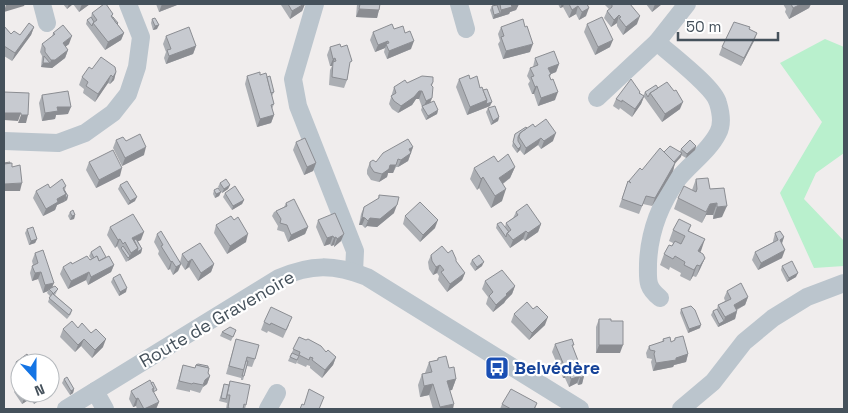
<svg xmlns="http://www.w3.org/2000/svg" width="848" height="413" font-family="'Space Grotesk',sans-serif">
<style>
.green{fill:#b9f0cd}
.lines{fill:none;stroke-linecap:round;stroke-linejoin:round}
.minor{stroke:#bbc5cd;stroke-width:18}
.wall{fill:#abaeb3}
.shaded-wall{fill:#8b8d92}
.building{fill:#c7cad0;stroke:#8b8d92}
.labels{text-anchor:middle;stroke-width:4.5;stroke-linejoin:round;paint-order:stroke}
.street-label{font-size:18px;fill:#45515b;stroke:#fff}
.transit-label{font-size:18px;font-weight:bold;fill:#164399;stroke:#fff;text-anchor:start}
</style>
<rect width="100%" height="100%" fill="#f0eded"/>
<path class="green" d="M825 39 844 47V153L816 173 804 199 844 241V266L814 268 780 193 822 122 780 63Z"/>
<g class="lines">
<g class="minor">
<path d="M42 4 47 23"/>
<path d="M315 4 293 79 298 106 355 251 354 272"/>
<path d="M459 4 466 29"/>
<path d="M657 42C671 55 714 87 718 103 721 113 723 124 718 133 709 151 690 164 678 179 660 204 649 234 648 264 648 280 646 287 660 298"/>
<path d="M597 98 657 42 687 4"/>
<path d="M4 141 58 143 85 133 113 113 128 94 137 67 141 37 128 4"/>
<path d="M95 391 105 409"/>
<path d="M66 409 279 278C311 264 334 264 367 277L580 409"/>
<path d="M268 409 277 393"/>
<path d="M681 409 713 382 744 342 773 318 807 297 844 283"/>
</g>
</g>
<g class="wall">
<path d="M63 4H90L79 12 73 4 67 9Z"/>
<path d="M156 4H177V5L159 12Z"/>
<path d="M282 4H305L302 11 290 19 281 5Z"/>
<path d="M357 4H380L377 18 356 17Z"/>
<path d="M495 4H519L516 10 510 12 509 14 493 19 490 10 492 6 495 5Z"/>
<path d="M558 4H587L586 16 579 20 576 14 569 18 563 7 560 8Z"/>
<path d="M606 4H630L637 24 623 35 617 26V23L611 27 604 18 607 11 609 9 605 5Z"/>
<path d="M646 4H662L652 12Z"/>
<path d="M783 4H811L809 8 789 19 785 12 786 9Z"/>
<path d="M92 13 113 14 112 17 118 23V25L124 33 121 40 105 50 86 24 87 20 91 17Z"/>
<path d="M152 19 157 29 153 30 151 23Z"/>
<path d="M587 24 610 47 595 55 584 32Z"/>
<path d="M4 26 11 34 20 35 34 27 31 35 12 61 4 56Z"/>
<path d="M501 27 530 52 503 59 498 44 500 41 498 34Z"/>
<path d="M394 29 411 49 387 59 384 52 385 48 375 52 370 40 373 32Z"/>
<path d="M749 29 757 33 754 41 741 66 719 55 722 47Z"/>
<path d="M53 33 69 44 65 47 68 50 65 58 52 68 41 67 42 56 40 52 42 44 52 37Z"/>
<path d="M166 36 196 46 193 54 166 64 164 58 166 52 163 44Z"/>
<path d="M330 47 349 69 347 80 344 88 329 85 330 70 332 66H330L327 55Z"/>
<path d="M535 58 559 64 556 72 551 74 550 77 555 100 538 106 534 94H532L528 84 530 81 527 76 530 68 533 67Z"/>
<path d="M92 69 116 72 114 80 110 84 108 83 95 102 83 93 84 89 79 85 82 77Z"/>
<path d="M247 76 267 77 274 92 272 96 274 104 272 109 274 115 271 123 257 127 245 84Z"/>
<path d="M459 79H470L480 88 490 106 467 115 456 87Z"/>
<path d="M433 82 432 86V98L430 102 438 110 437 114 426 120 421 110 422 107 419 99H416L412 105 398 113 392 109 389 104 394 87 407 83Z"/>
<path d="M658 88 680 109 662 122 644 97 641 104 632 117 620 108 619 110 613 106 616 99 640 92V93L643 96 645 92Z"/>
<path d="M42 95 68 114 56 115 55 119 42 121 39 103Z"/>
<path d="M488 108 499 117 498 121 491 125 486 112Z"/>
<path d="M535 127 553 141 541 149 538 145 524 155 520 150 517 153 512 146 515 134 527 128Z"/>
<path d="M116 140 125 141 144 155 122 166 113 148Z"/>
<path d="M296 142 316 163 313 171 304 175 293 150Z"/>
<path d="M696 146 695 150 686 158 681 155 675 163 673 171 652 206 643 204 639 214 619 207 628 181 629 182 642 170 664 152 680 151 681 149Z"/>
<path d="M413 147 408 161 398 167H396L393 173H388L387 177 379 182 371 180 367 174V170L370 162H376Z"/>
<path d="M89 162 120 176 96 188 86 170Z"/>
<path d="M498 162 515 167 510 178 503 184 502 201 491 208 479 188 477 190 470 179 474 168Z"/>
<path d="M696 179 710 189 724 188 722 217 713 219V215H706L702 223 674 209 678 198 692 190Z"/>
<path d="M220 183 230 185 228 189 222 193 218 187Z"/>
<path d="M120 185 135 201 128 205 118 189Z"/>
<path d="M66 186 65 190 68 196 67 200 57 205 55 210 43 216 33 198 36 191 50 188Z"/>
<path d="M214 190 221 192 219 196 215 198 213 194Z"/>
<path d="M225 193 244 200 242 204 232 210 223 197Z"/>
<path d="M379 195 394 213 377 227 367 226 365 228 362 225H359L361 214 364 207 378 199Z"/>
<path d="M286 203 308 227 305 234 288 242 284 232 277 230 278 226 272 216 274 212 284 207Z"/>
<path d="M70 212 75 215 74 219 70 220 68 216Z"/>
<path d="M516 212 541 224 538 232 525 241 523 239 510 248 496 228 497 224 505 227 506 223 513 218Z"/>
<path d="M405 216 435 228 420 242 403 224Z"/>
<path d="M232 218 246 242 227 254 214 233 216 225Z"/>
<path d="M318 220 341 241 334 247V245L331 246 330 244 324 246 316 227Z"/>
<path d="M691 225 689 231 700 252 705 258 700 269 696 277 693 276 690 281 680 276 681 273 670 267 669 270 660 265 664 254 672 246 673 243 669 241 673 230Z"/>
<path d="M110 227 141 240 138 241 142 249 141 253 126 262 117 246 115 248 107 235Z"/>
<path d="M27 229 37 239 35 243 29 245 25 233Z"/>
<path d="M775 233 784 237 782 244V258L758 270 752 260 755 252 773 242V241Z"/>
<path d="M157 234 180 262 182 254 214 264 211 272 198 281 189 267 185 270 181 264 178 271 173 275 170 269 168 270 158 254 159 251 154 242Z"/>
<path d="M91 252 114 265 111 272 88 285 86 280 68 289 60 274 63 267 91 259 89 256Z"/>
<path d="M35 253 53 287 58 289 55 295 72 310 71 314 67 319 48 302 50 296 47 293 48 291 43 293 38 279 32 281 30 273 32 266 33 265 32 261Z"/>
<path d="M431 255 456 261 465 273 462 280 447 292 438 280 439 276 437 273 433 275 429 269 428 262Z"/>
<path d="M472 260 482 266 475 271 470 264Z"/>
<path d="M782 266 796 277 787 282 781 270Z"/>
<path d="M113 278 126 292 119 296 111 282Z"/>
<path d="M485 281 515 286 512 294 506 300 504 303 493 312 486 304 488 297 482 289Z"/>
<path d="M727 291 748 297 745 305 737 310V311L735 319 718 327 711 315 713 311 717 309 718 305 725 301 724 298Z"/>
<path d="M681 309 700 328 688 333 680 313Z"/>
<path d="M514 314 545 325 529 340 511 322Z"/>
<path d="M599 319 611 321 620 353H596V327Z"/>
<path d="M264 322 289 325 283 338 268 331 267 333 261 330Z"/>
<path d="M78 328 103 347 92 358 81 346 75 352 60 337 63 329Z"/>
<path d="M236 330 231 341 220 336 222 332Z"/>
<path d="M299 337 336 357 333 365 322 378 310 368V366L307 365 306 367 297 363 298 360 296 364 288 361Z"/>
<path d="M675 338 688 354 686 362 674 365 673 367 653 371 651 362 652 359 647 358 646 353 649 346 662 342 663 339 671 342 674 341Z"/>
<path d="M236 339 255 359 252 367 247 366 243 380H241V378L226 374Z"/>
<path d="M555 344 573 348 584 376 582 384 578 385 577 383 569 387 565 378H563L552 352Z"/>
<path d="M438 358 449 368 456 379 452 390H450L453 409H433L429 395 420 397 418 385 422 374 425 373 429 362 437 360Z"/>
<path d="M16 362H32L45 363H20V393H48V394L34 404 30 399 22 404 14 392 16 388 12 383 13 380 11 377Z"/>
<path d="M183 365 195 368 196 365 208 372 210 376 207 384 203 387 200 393 190 390V392L176 389Z"/>
<path d="M64 379 74 389 73 393 70 395 62 383Z"/>
<path d="M230 381 246 405 245 409H226L227 403 219 401 224 384 229 385Z"/>
<path d="M131 391 155 394 159 402 156 409H137L136 406 133 407 129 399Z"/>
<path d="M537 403 535 409H500L502 404Z"/>
</g>
<g class="shaded-wall">
<path d="M6 4H25L24 6 4 12Z"/>
<path d="M69 4H73L67 9Z"/>
<path d="M82 4H90L79 12Z"/>
<path d="M162 4H177V5L159 12Z"/>
<path d="M305 4 302 11 290 19 292 11Z"/>
<path d="M511 4H519L516 10 510 12 509 14 493 19 494 15 500 14 501 10Z"/>
<path d="M562 4H564L563 7 560 8Z"/>
<path d="M655 4H662L652 12Z"/>
<path d="M801 4H811L809 8 789 19 793 8Z"/>
<path d="M578 6 576 14 569 18 572 10Z"/>
<path d="M589 8 586 16 579 20 582 12Z"/>
<path d="M359 9 379 10 377 18 356 17Z"/>
<path d="M619 15 617 23 611 27 614 20Z"/>
<path d="M640 16 637 24 623 35 626 27Z"/>
<path d="M159 25 157 29 153 30 155 26Z"/>
<path d="M34 27 31 35 12 61 15 53Z"/>
<path d="M124 33 121 40 105 50 108 42Z"/>
<path d="M757 33 754 41 741 66 744 58Z"/>
<path d="M72 36 69 44 60 51 63 43Z"/>
<path d="M613 40 610 47 595 55 598 47Z"/>
<path d="M388 41 385 48 375 52 378 45Z"/>
<path d="M414 41 411 49 387 59 389 51Z"/>
<path d="M533 44 530 52 503 59 506 51Z"/>
<path d="M196 46 193 54 166 64 169 56Z"/>
<path d="M68 50 65 58 52 68 41 67 43 63H50L51 60Z"/>
<path d="M335 58 332 66H330L333 59Z"/>
<path d="M559 64 556 72 546 76 548 68Z"/>
<path d="M116 72 114 80 110 84 113 77Z"/>
<path d="M111 75 108 83 95 102 98 94Z"/>
<path d="M537 86 534 94H532L535 87Z"/>
<path d="M419 91H422L419 99H416L412 105 398 113 401 106Z"/>
<path d="M558 92 555 100 538 106 541 98Z"/>
<path d="M644 96 641 104 632 117 635 109Z"/>
<path d="M432 98 429 106 423 109 426 101Z"/>
<path d="M487 100 492 102 490 106 467 115 470 107Z"/>
<path d="M683 102 680 109 662 122 665 114Z"/>
<path d="M57 107H71L68 114 56 115 55 119 42 121 45 113Z"/>
<path d="M438 110 437 114 426 120 428 116Z"/>
<path d="M4 113H21L18 121 4 120Z"/>
<path d="M21 115H28L26 123H18Z"/>
<path d="M274 115 271 123 257 127 260 119Z"/>
<path d="M499 117 498 121 491 125 493 121Z"/>
<path d="M556 133 553 141 541 149 544 141Z"/>
<path d="M541 138 538 145 524 155 526 148Z"/>
<path d="M521 146 520 150 517 153 518 149Z"/>
<path d="M696 146 695 150 686 158 687 154Z"/>
<path d="M146 147 144 155 122 166 125 158Z"/>
<path d="M413 147 408 161 398 167 401 160 409 149Z"/>
<path d="M682 153 681 157 670 169 672 165Z"/>
<path d="M316 163 313 171 304 175 307 167Z"/>
<path d="M675 163 673 171 652 206 655 198Z"/>
<path d="M390 165H396L393 173H388L387 177 379 182 382 174Z"/>
<path d="M515 167 510 178 495 189 499 178Z"/>
<path d="M122 168 120 176 96 188 99 180Z"/>
<path d="M483 177 479 188 477 190 481 179Z"/>
<path d="M22 183 20 191H4V184Z"/>
<path d="M230 185 228 189 222 193 224 189Z"/>
<path d="M506 189 502 201 491 208 495 196Z"/>
<path d="M221 192 219 196 215 198 216 194Z"/>
<path d="M66 194 64 202 57 205 55 210 43 216 46 209 57 199Z"/>
<path d="M68 196 67 200 64 202 65 198Z"/>
<path d="M137 197 135 201 128 205 130 201Z"/>
<path d="M244 200 242 204 232 210 233 206Z"/>
<path d="M717 203 713 215H706L702 223 710 204Z"/>
<path d="M397 205 394 213 377 227 367 226 365 228 368 221 370 218Z"/>
<path d="M727 206 722 217 713 219 717 207Z"/>
<path d="M75 215 74 219 70 220 72 216Z"/>
<path d="M362 217 365 218 362 225H359Z"/>
<path d="M438 220 435 228 420 242 423 235Z"/>
<path d="M541 224 538 232 525 241 528 233Z"/>
<path d="M308 227 305 234 288 242 291 235Z"/>
<path d="M526 231 523 239 510 248 513 240Z"/>
<path d="M144 232 141 240 132 244V238Z"/>
<path d="M248 234 246 242 227 254 230 246Z"/>
<path d="M344 234 341 241 334 247 337 239Z"/>
<path d="M333 236 330 244 324 246 327 238Z"/>
<path d="M336 237 334 245 331 246 334 238Z"/>
<path d="M784 237 781 245 780 240Z"/>
<path d="M37 239 35 243 29 245 31 241Z"/>
<path d="M120 239 117 246 115 248 118 240Z"/>
<path d="M705 239 701 251 694 263 698 251Z"/>
<path d="M138 248 142 249 141 253 128 261 131 253Z"/>
<path d="M785 250 782 258 758 270 761 263Z"/>
<path d="M705 258 700 269 696 277 700 266Z"/>
<path d="M192 259 189 267 185 270 188 262Z"/>
<path d="M172 261 170 269 168 270 171 262Z"/>
<path d="M484 262 482 266 475 271 477 267Z"/>
<path d="M181 264 178 271 173 275 176 267Z"/>
<path d="M214 264 211 272 198 281 201 273Z"/>
<path d="M114 265 111 272 88 285 91 277Z"/>
<path d="M440 265 437 273 433 275 436 267Z"/>
<path d="M697 265 693 276 690 281 694 270Z"/>
<path d="M41 272 38 279 32 281 35 273Z"/>
<path d="M89 272 86 280 68 289 71 281Z"/>
<path d="M465 273 462 280 447 292 450 284Z"/>
<path d="M798 273 796 277 787 282 789 278Z"/>
<path d="M54 283 51 290 49 289 48 291 43 293 45 285Z"/>
<path d="M515 286 512 294 506 300 504 303 493 312 496 305 506 294Z"/>
<path d="M127 288 126 292 119 296 120 292Z"/>
<path d="M748 297 745 305 731 312 734 305Z"/>
<path d="M737 311 735 319 718 327 719 324 724 321 725 317Z"/>
<path d="M548 317 545 325 529 340 532 333Z"/>
<path d="M701 325 700 328 688 333 689 329Z"/>
<path d="M84 339 81 346 75 352 78 345Z"/>
<path d="M106 339 103 347 92 358 95 350Z"/>
<path d="M599 345H623L620 353H596Z"/>
<path d="M688 354 686 362 674 365 673 367 653 371 656 363Z"/>
<path d="M336 357 333 365 322 378 325 370Z"/>
<path d="M566 370H568L565 378H563Z"/>
<path d="M54 376 50 388V379Z"/>
<path d="M210 376 207 384 203 387 205 380Z"/>
<path d="M580 376 577 383 569 387 571 379Z"/>
<path d="M584 376 582 384 578 385 580 378Z"/>
<path d="M456 379 452 390 443 392 447 381Z"/>
<path d="M433 384 429 395 420 397 424 386Z"/>
<path d="M74 389 73 393 70 395 71 391Z"/>
<path d="M26 393H32L30 399 22 404Z"/>
<path d="M38 393H48V394L34 404Z"/>
<path d="M138 398 136 406 133 407 136 399Z"/>
<path d="M159 402 156 409H144Z"/>
<path d="M454 404 453 409H439L440 407Z"/>
</g>
<g class="building">
<path d="M104 4H106L113 14 111 16 124 33 108 42 93 23 97 20 92 13Z"/>
<path d="M288 4H304L292 11Z"/>
<path d="M360 4H380L379 10 359 9Z"/>
<path d="M500 4H513H511L512 7 501 10Z"/>
<path d="M569 4H587L589 8 582 12 578 6 572 10Z"/>
<path d="M612 4H630L640 16 626 27 619 18 621 17 619 15 614 20 607 11 612 7Z"/>
<path d="M791 4H801L793 8Z"/>
<path d="M497 5 500 13 494 15 492 6Z"/>
<path d="M91 17 94 22 93 23 92 26 87 20Z"/>
<path d="M112 17H113L118 23 117 24Z"/>
<path d="M602 17 613 40 598 47 587 24Z"/>
<path d="M155 18 159 25 155 26 152 19Z"/>
<path d="M523 19 525 27 527 26 533 44 506 51 501 37 504 36 501 27Z"/>
<path d="M734 22 750 27 749 29 757 33 744 58 722 47Z"/>
<path d="M29 23 34 27 15 53 4 46V26L11 34 14 31 20 35Z"/>
<path d="M392 24 394 29 403 26 405 33 410 31 414 41 389 51 386 44 389 43 388 41 378 45 373 32Z"/>
<path d="M63 25 72 36 63 43 68 50 55 60H51L45 52V48L42 44 55 34 53 33Z"/>
<path d="M189 27 196 46 169 56 167 50 171 49 166 36Z"/>
<path d="M340 44 341 47 347 45 352 61 350 62 347 80 332 77 333 62 336 61 335 58 333 59 330 47Z"/>
<path d="M554 51 559 64 548 68 551 74 549 75 551 80 553 79 558 92 541 98 537 86 535 87 531 77 534 76 530 68 538 65 535 58Z"/>
<path d="M44 56 50 63H43Z"/>
<path d="M101 57 115 67 116 72 113 77 111 75 98 94 86 86 88 82 82 77 89 67 92 69Z"/>
<path d="M260 72V75L266 73 274 104 271 105 274 115 260 119 247 76Z"/>
<path d="M469 75 470 79 477 76 480 88 482 87 487 100 470 107 459 79Z"/>
<path d="M270 76 274 92 271 93 267 77Z"/>
<path d="M422 76 433 77V82L431 85 433 87 432 98 426 101 422 91H419L414 97 401 106 394 101 391 96 396 93 394 87 405 80 407 83Z"/>
<path d="M631 79 640 92 639 93 644 96 635 109 622 100V102L616 99Z"/>
<path d="M667 82 674 91 676 90 683 102 665 114 650 93Z"/>
<path d="M656 85 658 88 650 93 648 97 645 92Z"/>
<path d="M487 89 492 102 486 104 487 100 483 90Z"/>
<path d="M68 91 71 107H57L58 111 45 113 42 95Z"/>
<path d="M4 92 29 93 28 115H21V113H4Z"/>
<path d="M434 101 438 110 428 116 422 106Z"/>
<path d="M495 106 499 117 493 121 488 108Z"/>
<path d="M546 119 556 133 544 141 541 138 526 148 519 137 520 133 533 124 535 127Z"/>
<path d="M526 127 527 128 520 133 518 137V141L521 146 518 149 513 142 515 134Z"/>
<path d="M140 134 146 147 125 158 116 140 123 137 126 141Z"/>
<path d="M305 138 316 163 307 167 296 142Z"/>
<path d="M408 139 413 147 409 149 411 153 401 160 398 159 396 165H390L389 169 382 174 374 172 370 166V162L373 160 376 162 383 153Z"/>
<path d="M690 140 696 146 687 154 681 149Z"/>
<path d="M670 146 682 153 674 162 664 152Z"/>
<path d="M660 148 675 163 655 198 646 196 642 206 622 199 628 181 631 183 629 181 640 168 642 170Z"/>
<path d="M113 150 122 168 99 180 89 162Z"/>
<path d="M508 154 515 167 499 178 506 189 495 196 483 177 481 179 474 168 494 156 498 162Z"/>
<path d="M10 162V164H4V163Z"/>
<path d="M12 163V167L20 165 22 183 4 184V164Z"/>
<path d="M708 178 710 189 724 188 727 206 717 207V203L710 204 706 212 678 198 684 186 696 192 697 189 696 179Z"/>
<path d="M62 179 66 186 63 188 66 194 57 199 58 202 46 209 36 191 48 184 50 188Z"/>
<path d="M226 179 230 185 224 189 220 183Z"/>
<path d="M127 181 137 197 130 201 120 185Z"/>
<path d="M235 186 244 200 233 206 225 193Z"/>
<path d="M218 188 221 192 216 194 214 190Z"/>
<path d="M64 190 68 196 65 198 66 194Z"/>
<path d="M379 195 399 197 397 205 380 219 370 218 368 221 365 218 362 217 364 207 379 198Z"/>
<path d="M294 199 308 227 291 235 287 225 280 223 281 219 276 211 287 206 286 203Z"/>
<path d="M420 202 438 220 423 235 405 216Z"/>
<path d="M527 204 541 224 528 233 526 231 513 240 507 233 511 230 506 223 518 215 516 212Z"/>
<path d="M73 210 75 215 72 216 70 212Z"/>
<path d="M335 213 344 234 337 239 336 237 334 238 333 236 327 238 318 220Z"/>
<path d="M133 214 144 232 132 238 138 248 131 253 125 242 123 244 120 239 118 240 110 227Z"/>
<path d="M231 216 234 220 238 217 248 234 230 246 216 225Z"/>
<path d="M679 219 691 225 688 231 705 239 698 251 703 254 705 258 700 266 697 265 694 270 684 265 685 262 675 256 673 259 664 254 669 245 672 246 675 241 681 244 685 236 673 230Z"/>
<path d="M501 222 509 232 507 233 506 237 497 224Z"/>
<path d="M33 227 37 239 31 241 27 229Z"/>
<path d="M161 231 181 264 176 267 172 261 171 262 161 246 163 245 157 234Z"/>
<path d="M780 231 784 237 780 240 785 250 761 263 755 252 778 240 775 233Z"/>
<path d="M136 239 142 249 137 252 138 248 134 240Z"/>
<path d="M200 243 214 264 201 273 192 259 188 262 182 254Z"/>
<path d="M100 246 106 257 99 261 97 256 94 258 91 252Z"/>
<path d="M123 246 130 256 128 258 121 248Z"/>
<path d="M442 246 448 253 452 250 456 259V261L465 273 450 284 441 272 444 270 440 265 436 267 432 261 431 255Z"/>
<path d="M43 250 54 283 45 285 41 272 35 273 32 266 38 263 35 253Z"/>
<path d="M479 255 484 262 477 267 472 260Z"/>
<path d="M87 256 90 260 97 256 99 261 109 256 114 265 91 277 89 272 71 281 63 267 71 262 72 264Z"/>
<path d="M792 261 798 273 789 278 782 266Z"/>
<path d="M502 270 515 286 506 294 507 295 496 305 489 296 493 292 485 281Z"/>
<path d="M120 274 127 288 120 292 113 278Z"/>
<path d="M741 283 748 297 734 305 737 311 725 317 718 305 731 299 727 291Z"/>
<path d="M55 286 58 289 53 294 72 310 69 315 49 298 53 293 49 289Z"/>
<path d="M527 302 533 309 537 306 548 317 532 333 514 314Z"/>
<path d="M691 306 695 310 701 325 689 329 681 309Z"/>
<path d="M271 307 292 317 286 330 271 323 270 325 264 322Z"/>
<path d="M717 309 724 321 719 324 713 311Z"/>
<path d="M599 319H611V321H623V345H599Z"/>
<path d="M72 321 78 328 82 323 91 333 96 329 106 339 95 350 84 339 78 345 63 329Z"/>
<path d="M230 327 236 330 233 337 222 332Z"/>
<path d="M683 336 688 354 676 358V360L656 363 654 354 655 351 650 350 649 346 664 341 663 339 670 337 671 342 675 340V338Z"/>
<path d="M299 337 306 340 308 339 321 346 326 352 328 350 336 357 325 370 312 360 313 358 310 357 309 360 299 355 300 352 293 349Z"/>
<path d="M236 339 259 345 255 359 247 357 244 370 229 366Z"/>
<path d="M572 339 574 345H572L584 376 580 378V376L571 379 568 370H566L555 344Z"/>
<path d="M292 353 299 356 297 360 290 357Z"/>
<path d="M27 354 32 362 40 356 45 363H20V377L16 371 18 370 15 366 17 364 16 362Z"/>
<path d="M446 356 449 368 454 367 456 379 447 381 454 404 440 407 433 384 424 386 422 374 432 372 429 362 438 360V358Z"/>
<path d="M246 361H248L244 376H242Z"/>
<path d="M198 364 208 366V368L196 365Z"/>
<path d="M183 365 195 368 196 365 209 368 208 373 210 376 205 380 203 385 193 383 192 384 179 381Z"/>
<path d="M50 370 54 376 50 379Z"/>
<path d="M67 377 74 389 71 391 64 379Z"/>
<path d="M150 380 154 388 152 389 159 402 144 409 138 398 136 399 131 391Z"/>
<path d="M230 381 250 385 246 405 244 404 243 409H233L228 408 230 395H227Z"/>
<path d="M153 382 157 390 153 392 154 388 151 383Z"/>
<path d="M224 384 229 385 226 399 221 398Z"/>
<path d="M309 389 324 397 319 409H300L302 404 304 405Z"/>
<path d="M511 389 537 403 534 409H511L502 404Z"/>
</g>
<defs>
<g id="bus-square" transform="scale(1.25)"><rect x="-9" y="-9" width="18" height="18" rx="4" fill="#1a4fb4" stroke="#fff"/><path d="M-5-6H5V4H4V6H2V4H-2V6H-4V4H-5ZM-3.5-4V0h7V-4ZM-3.5 1.2v1.5H-2V1.2ZM2 1.2v1.5H3.5V1.2Z" fill="#fff"/></g>
</defs>
<g fill-rule="evenodd">
<use href="#bus-square" x="497" y="368"/>
</g>
<g class="labels">
<g class="street-label">
<text transform="translate(217 319) rotate(-30)" y="6">Route de Gravenoire</text>
</g>
<g class="transit-label">
<text x="514" y="374">Belvédère</text>
</g>
</g>
<rect width="848" height="413" fill="none" stroke="#45515b" stroke-width="10"/>
<g transform="translate(35 378) rotate(159)"><circle r="24" fill="#ffffff" stroke="#b5b9bd"/>
<path d="M0-4L9 19L0 12L-9 19Z" fill="#1474e4"/>
<text y="-8" font-size="14" font-weight="bold" text-anchor="middle" fill="#45515b">N</text>
</g>
<path d="M678 32v8h100v-8" fill="none" stroke="#45515b" stroke-width="2.5"/>
<text x="686" y="32" font-size="15" fill="#45515b" stroke="#ffffff" stroke-width="4" paint-order="stroke">50 m</text>
</svg>
